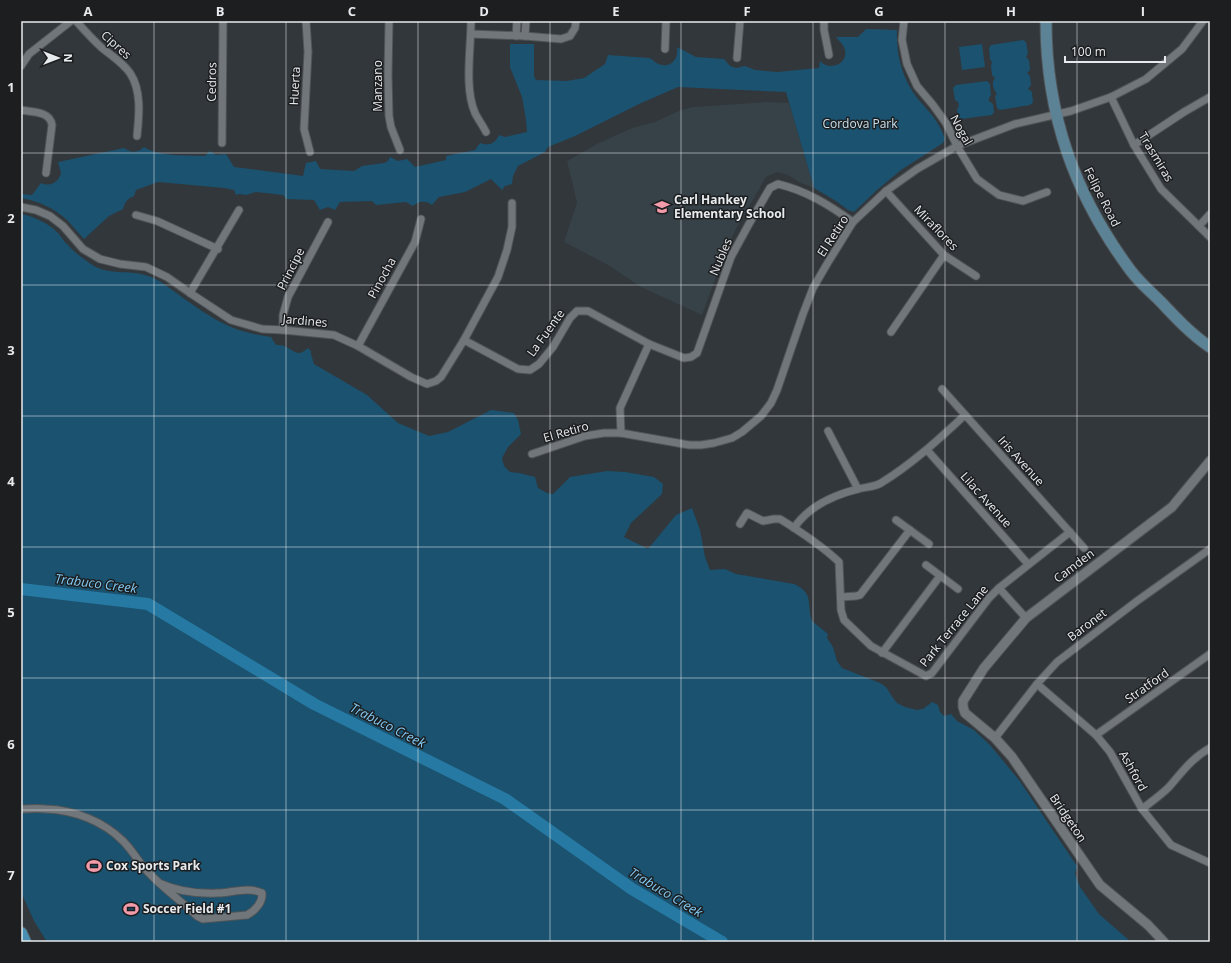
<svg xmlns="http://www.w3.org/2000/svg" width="1231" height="963" font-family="'Open Sans',sans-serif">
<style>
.built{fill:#364148}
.green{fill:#1b526f}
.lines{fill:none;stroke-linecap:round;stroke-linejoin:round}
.river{stroke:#2679a3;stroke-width:12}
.minor-casing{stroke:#505457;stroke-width:9}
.tertiary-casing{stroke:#505457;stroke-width:11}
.secondary-casing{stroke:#505457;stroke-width:13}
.primary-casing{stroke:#505457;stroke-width:14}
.minor{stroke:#70767a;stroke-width:7}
.tertiary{stroke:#70767a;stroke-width:9}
.secondary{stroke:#5c8296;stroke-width:11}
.primary{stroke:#488fb1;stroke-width:12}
.grid{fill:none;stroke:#e8ebee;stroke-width:1;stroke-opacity:0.55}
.labels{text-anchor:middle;stroke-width:3;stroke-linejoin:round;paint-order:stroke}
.street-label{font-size:12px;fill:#e8ebee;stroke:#1c1e20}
.park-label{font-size:12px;fill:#c9e0ee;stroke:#1c1e20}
.poi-label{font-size:12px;font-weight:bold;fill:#e8ebee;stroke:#1c1e20;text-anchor:start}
.water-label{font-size:13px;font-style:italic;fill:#81c9f3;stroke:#1c1e20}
.neatline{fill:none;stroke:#e8ebee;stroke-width:1.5}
.grid-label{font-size:13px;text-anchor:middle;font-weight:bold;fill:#e8ebee}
</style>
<rect width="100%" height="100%" fill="#32373b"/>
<path class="built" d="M766 102 789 103 814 188 799 182 788 175 777 172 766 177 736 229 726 250 702 315 641 287 608 265 564 242 577 203 567 161 597 144 632 128 655 122 681 110 693 107Z"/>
<g class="green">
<path d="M866 29 897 30C896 55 902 79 918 99 930 113 939 121 945 139L943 143 901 170 877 190 854 212 848 210 836 201 814 188 786 92 678 87 639 104 575 136 548 147 545 152 518 166 513 176 512 184 505 186 502 190 491 179 465 192 439 197 432 205C425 200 419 201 413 206L406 202 376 205 372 201 340 202 335 210 328 207 320 210 314 200 286 199 283 195 256 192 246 195 239 194 236 195 234 190 224 188 158 182 136 190 134 196C127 199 125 202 123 209L109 216 84 239C78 233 73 226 67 220 54 208 38 201 21 198V194L32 195 41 183C50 187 58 183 61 173L58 162 124 148C131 153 138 153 144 147 159 157 188 155 205 156L210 151 216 155 226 154 234 167 303 176 306 163 316 161 320 169 354 171 362 166 384 163 388 161 390 157 398 161 407 159 415 167 446 160V156L475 150 480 143C489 146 495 144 499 135L505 137 527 132 526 120 522 97 510 67V44H534V76L536 80 567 81 584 78 605 64 608 55C622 56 635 57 649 58 653 59 655 63 659 64 671 69 679 58 677 47L696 57 724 59 730 66 736 68 745 66 755 70 777 72 819 68 820 61C829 71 848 65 845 50 844 45 839 41 836 37H858Z"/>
<path d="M1023 40 1026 42 1028 53 1026 57 1029 60 1030 70 1027 73 1030 76 1031 85 1028 89 1032 92 1033 102 1030 105 1000 110 997 108 995 96 997 94C993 89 991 83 995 78L992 75 991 66 992 62 990 59 989 48 991 45Z"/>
<path d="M982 44 985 67 962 70 959 47Z"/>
<path d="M987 81 990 84 991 95 989 98V101L993 104 994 112 992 115 961 119 958 117 957 109 959 106 958 102 955 100 953 88 956 85Z"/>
<path d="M21 214C33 216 50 224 58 233 62 237 64 242 68 245 75 253 85 260 94 266 110 275 128 270 145 275 160 279 173 291 186 300 216 321 233 332 271 337L276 345C280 345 283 345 286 347 296 352 298 357 308 348L311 351V354L314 364 367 395 398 423 429 436 448 432 491 410 514 413 518 420 521 434 508 447 502 458 504 466 510 472 519 473 535 477 538 488 547 493 553 494 570 477 607 471 625 472 654 477 663 484 662 494 631 523 624 537 648 549 676 515 692 508 700 530 705 557 710 570 725 569 736 574 794 584C815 594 806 603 812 621L828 634 827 638 833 647 837 661 842 668 880 683 886 687 893 698 897 703 905 707 917 710 923 709 932 702 938 705 940 712 944 716 951 714 957 721 974 730 990 745 1019 780 1077 866 1075 874 1080 887 1099 914 1131 942H47L34 921 21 892Z"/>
</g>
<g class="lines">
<path class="river" d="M21 589 148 604 314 704 505 799 632 889 722 942"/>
<g class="minor-casing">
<g id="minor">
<path d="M76 21C85 31 93 40 102 48 112 56 122 62 130 73 142 91 139 116 137 136"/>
<path d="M306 21 308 52 304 129 310 152"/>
<path d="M389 21 388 75 389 116 391 127 400 150"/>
<path d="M471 21C471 49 464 87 475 113 478 119 483 126 486 132"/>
<path d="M824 21V30L829 55"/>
<path d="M904 21 902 40 907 64 917 86 933 105 946 123 957 146 977 179 999 195 1023 201 1047 192"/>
<path d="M471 34 525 36 561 39 570 36 575 28 576 21"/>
<path d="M516 36 517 21"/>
<path d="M525 36 526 21"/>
<path d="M665 49 666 21"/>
<path d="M737 58 740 21"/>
<path d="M21 66 29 54 71 21"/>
<path d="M1111 97 1134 145 1161 189 1210 237"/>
<path d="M21 110C32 112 50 111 52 125L46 173"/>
<path d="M222 143 223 21"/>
<path d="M1134 145 1184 112 1210 97"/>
<path d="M886 191 944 255 976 276"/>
<path d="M21 207 36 210 50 216 63 226 83 249 100 259 120 264 146 267 167 277 190 293 231 320 262 329 283 330 334 335 358 346 411 377 427 384 436 381 441 377 464 340 498 277 507 250 512 227V203"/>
<path d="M136 215 157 221 218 249"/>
<path d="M1199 226 1210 214"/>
<path d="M190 293 239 210"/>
<path d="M283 330V315L288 297 328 222"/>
<path d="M891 332 944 255"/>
<path d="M464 340 518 369 530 370 539 364 553 347 570 318 577 311H588L649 344 684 358 691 357 697 353 731 257 749 224 770 188 778 184C807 191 829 205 853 222"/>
<path d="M358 346 415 242 421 219"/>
<path d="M942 389 1084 548"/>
<path d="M828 431 858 489"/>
<path d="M621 433 620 408 649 344"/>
<path d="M927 450 1028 564"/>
<path d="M532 454 585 436 604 433H621L689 445H701L714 443 732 438 742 432 761 416 771 403 777 390 803 314 813 288 827 264 853 222 886 191 917 169 957 146 1015 124 1071 111 1111 97 1146 79 1182 49 1203 21"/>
<path d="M896 520 929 544"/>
<path d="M740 524 747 513 763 521 774 519H780C801 532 821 545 839 562L841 610 844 620 871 646 926 676 932 673 989 598 999 588 1070 532"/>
<path d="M794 528C808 507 834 495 858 489 865 487 875 487 881 483 912 464 938 440 965 415"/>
<path d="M926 565 958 589"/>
<path d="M999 588 1026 618"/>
<path d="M841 597 856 596 860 595 910 530"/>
<path d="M882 653 940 576"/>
<path d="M1037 684 1096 735 1110 752 1142 809 1171 845 1210 863"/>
<path d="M1096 735 1210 654"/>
<path d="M995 738 1037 684 1057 662 1137 601 1210 549"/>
<path d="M21 809C29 809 37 808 46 809 74 810 103 821 123 841 133 851 139 863 148 872 163 888 181 901 197 916L203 919 247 915C255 911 263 902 262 893 247 886 232 893 217 893 197 894 177 891 159 883"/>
<path d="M1142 809C1151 802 1161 795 1169 787 1182 772 1192 758 1210 748"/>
</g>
</g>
<g class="tertiary-casing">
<path id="tertiary" d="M1164 942 1148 925 1100 885 1012 757 995 738 965 713 963 707V701L984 668 1026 618 1172 507 1210 461"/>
</g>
<g class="secondary-casing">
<path id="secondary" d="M1046 21C1046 115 1075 196 1131 271 1140 283 1151 292 1161 302 1176 318 1192 335 1210 347"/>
</g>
<g class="primary-casing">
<path id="primary" d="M21 933 25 942"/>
</g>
<use href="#minor" class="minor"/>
<use href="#tertiary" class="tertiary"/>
<use href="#secondary" class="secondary"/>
<use href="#primary" class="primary"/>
</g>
<path class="grid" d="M154 21V942M286 21V942M418 21V942M550 21V942M681 21V942M813 21V942M945 21V942M1077 21V942M21 153H1210M21 285H1210M21 416H1210M21 547H1210M21 678H1210M21 810H1210"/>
<defs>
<g id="school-bare" transform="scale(1.2)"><path d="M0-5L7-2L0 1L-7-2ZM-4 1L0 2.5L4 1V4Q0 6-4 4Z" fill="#f39aab" stroke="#1c1e20" stroke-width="2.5" paint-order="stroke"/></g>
<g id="stadium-bare" transform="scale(1.2)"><path d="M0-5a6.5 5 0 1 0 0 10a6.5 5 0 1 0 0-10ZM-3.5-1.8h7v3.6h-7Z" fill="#f39aab" stroke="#1c1e20" stroke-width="2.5" paint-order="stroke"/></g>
</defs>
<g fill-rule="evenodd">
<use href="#school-bare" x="662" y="207"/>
<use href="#stadium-bare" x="94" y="866"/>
<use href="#stadium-bare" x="131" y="909"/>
</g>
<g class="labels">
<g class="street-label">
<text transform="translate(116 45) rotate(42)" y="4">Cipres</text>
<text transform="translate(212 82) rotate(-89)" y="4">Cedros</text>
<text transform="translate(295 86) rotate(-87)" y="4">Huerta</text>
<text transform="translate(378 86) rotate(-90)" y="4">Manzano</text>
<text transform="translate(961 130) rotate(61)" y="4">Nogal</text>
<text transform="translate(1156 157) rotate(59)" y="4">Trasmiras</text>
<text transform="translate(1102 197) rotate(63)" y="4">Felipe Road</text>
<text transform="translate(936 228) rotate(46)" y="4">Miraflores</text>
<text transform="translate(833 236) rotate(-57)" y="4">El Retiro</text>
<text transform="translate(721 257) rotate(-67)" y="4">Nubles</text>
<text transform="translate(291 269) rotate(-63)" y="4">Principe</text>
<text transform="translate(382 278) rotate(-61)" y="4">Pinocha</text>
<text transform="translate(305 321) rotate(5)" y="4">Jardines</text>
<text transform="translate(546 333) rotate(-54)" y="4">La Fuente</text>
<text transform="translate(566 432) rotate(-16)" y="4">El Retiro</text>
<text transform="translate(1021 461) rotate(48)" y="4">Iris Avenue</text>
<text transform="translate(986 500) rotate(48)" y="4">Lilac Avenue</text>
<text transform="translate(1074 566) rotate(-37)" y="4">Camden</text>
<text transform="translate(1087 625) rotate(-37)" y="4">Baronet</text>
<text transform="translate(954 626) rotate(-51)" y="4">Park Terrace Lane</text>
<text transform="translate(1147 686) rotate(-35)" y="4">Stratford</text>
<text transform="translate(1133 771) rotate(61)" y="4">Ashford</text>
<text transform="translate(1068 818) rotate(56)" y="4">Bridgeton</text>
</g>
<g class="park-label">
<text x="860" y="128">Cordova Park</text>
</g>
<g class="poi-label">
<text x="674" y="204">Carl Hankey<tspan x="674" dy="14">Elementary School</tspan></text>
<text x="106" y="870">Cox Sports Park</text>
<text x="143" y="913">Soccer Field #1</text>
</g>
<g class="water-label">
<text transform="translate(96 583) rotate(7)" y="5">Trabuco Creek</text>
<text transform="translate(388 725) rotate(27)" y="5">Trabuco Creek</text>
<text transform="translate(666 892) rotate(31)" y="5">Trabuco Creek</text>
</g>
</g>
<rect width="1231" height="963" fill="none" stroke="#1c1e20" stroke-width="44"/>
<g transform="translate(58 58) rotate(90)" stroke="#1c1e20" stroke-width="3" paint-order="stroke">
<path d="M0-3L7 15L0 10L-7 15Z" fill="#e8ebee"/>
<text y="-6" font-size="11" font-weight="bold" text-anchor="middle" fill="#e8ebee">N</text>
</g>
<path d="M1065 56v6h100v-6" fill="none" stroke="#e8ebee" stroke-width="2"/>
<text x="1071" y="56" font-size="12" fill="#e8ebee" stroke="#1c1e20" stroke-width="3" paint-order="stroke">100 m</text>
<rect x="22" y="22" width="1187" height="919" class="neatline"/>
<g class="grid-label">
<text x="88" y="16">A</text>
<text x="220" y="16">B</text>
<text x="352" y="16">C</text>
<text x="484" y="16">D</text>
<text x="616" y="16">E</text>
<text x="747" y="16">F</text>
<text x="879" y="16">G</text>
<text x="1011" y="16">H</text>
<text x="1143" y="16">I</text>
<text x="11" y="92">1</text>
<text x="11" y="223">2</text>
<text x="11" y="355">3</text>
<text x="11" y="486">4</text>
<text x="11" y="617">5</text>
<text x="11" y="749">6</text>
<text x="11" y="880">7</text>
</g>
</svg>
